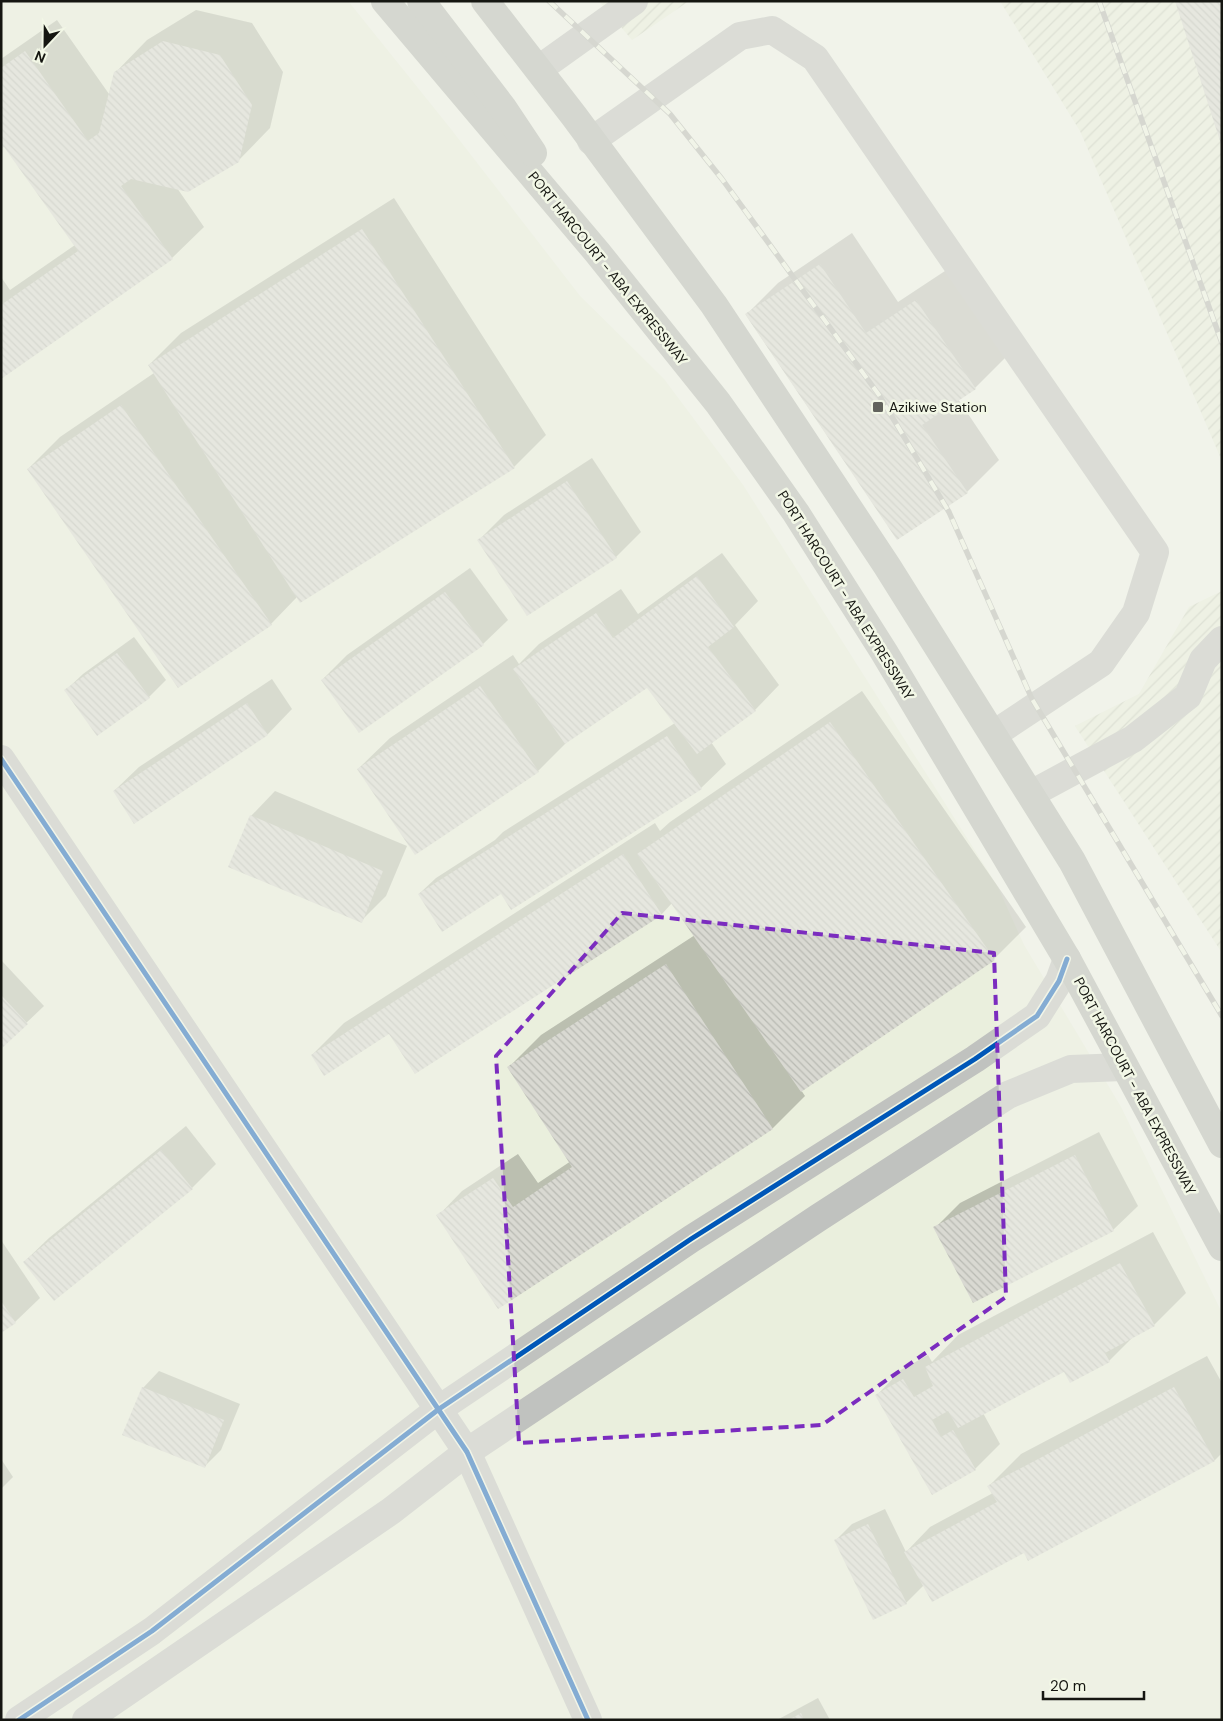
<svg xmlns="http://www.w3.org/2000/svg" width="1223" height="1721" font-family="'DM Sans',sans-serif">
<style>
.built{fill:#eaefdd}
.industrial{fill:url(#industrial-furrows)}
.shadow{fill:#0003}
.building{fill:url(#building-back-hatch)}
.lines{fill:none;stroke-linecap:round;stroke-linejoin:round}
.minor{stroke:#c0c2bf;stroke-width:28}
.highway{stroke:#b3b6b1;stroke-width:28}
.rail-casing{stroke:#b5b7b2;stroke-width:5.5}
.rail{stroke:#f2f7e6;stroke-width:4;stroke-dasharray:11;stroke-linecap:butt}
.cycleway-casing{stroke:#f2f7e6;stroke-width:8}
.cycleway{stroke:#0057b8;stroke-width:5}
.marked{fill:none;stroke:#7b2cbf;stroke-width:4;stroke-dasharray:10 6;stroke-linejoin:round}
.poi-dot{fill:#62635d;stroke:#f2f7e6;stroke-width:2}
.labels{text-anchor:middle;stroke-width:5;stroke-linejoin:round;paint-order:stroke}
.street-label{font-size:14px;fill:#151611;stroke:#f2f7e6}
.poi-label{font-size:14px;fill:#151611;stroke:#f2f7e6;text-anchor:start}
</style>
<defs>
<pattern id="industrial-furrows" width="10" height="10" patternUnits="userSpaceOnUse" patternTransform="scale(1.25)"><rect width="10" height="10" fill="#eaefdd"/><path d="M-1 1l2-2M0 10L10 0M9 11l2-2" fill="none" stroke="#c8ccbd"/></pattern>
<pattern id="building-back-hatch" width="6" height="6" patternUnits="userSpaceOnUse" patternTransform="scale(1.25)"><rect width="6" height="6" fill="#d9d9d2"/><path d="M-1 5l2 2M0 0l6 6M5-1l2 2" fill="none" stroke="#b9bab3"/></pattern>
</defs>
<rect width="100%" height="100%" fill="#f1f3ea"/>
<path class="built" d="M1 1H348L450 128 580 296 664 379 743 485 998 887 1024 945 1121 1107 1222 1313V1720H1Z"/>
<g class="industrial">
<path d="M599 1H689L632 40Z"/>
<path d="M1000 1H1222V461L1080 131Z"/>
<path d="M1222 591V953L1075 726 1139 694 1189 607Z"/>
</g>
<g class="shadow">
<path d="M196 10 252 23 283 72 270 128 238 161 177 188 204 227 172 258 1 377V277L10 290 75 245 5 145 1 147V59L57 20 109 94 115 73 147 40Z"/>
<path d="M394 198 546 435 514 467 297 597 271 624 178 687 28 469 60 437 154 373 149 365 181 333Z"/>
<path d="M852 233 898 302 948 269 1007 356 975 388 958 399 999 460 967 492 897 539 746 315 778 283Z"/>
<path d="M592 458 641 532 616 557 528 614 479 540 504 515Z"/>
<path d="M722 553 758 601 735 625 779 685 755 710 711 742 726 764 701 788 501 892 419 894 436 878 495 840 503 832 675 723 648 686 571 738 538 771 358 769 390 738 513 655 519 664 539 644 621 589 638 614Z"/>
<path d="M470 568 508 620 483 644 322 680 347 655Z"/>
<path d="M134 637 166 680 149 697 97 734 66 690 83 674Z"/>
<path d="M272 679 292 709 268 734 135 822 114 791 139 767Z"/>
<path d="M862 691 1026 927 994 959 801 1090 805 1096 773 1128 615 1230 438 1216 462 1191 518 1154 538 1183 571 1161 509 1067 541 1035 695 935 672 903 662 914 415 1073 389 1033 312 1055 344 1023 655 823 660 831 670 822Z"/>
<path d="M275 791 407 846 386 896 361 921 251 816Z"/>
<path d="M1 960 44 1006 1 1047Z"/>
<path d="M186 1126 216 1164 192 1188 24 1262 49 1238Z"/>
<path d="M1099 1132 1138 1206 1113 1230 935 1228 960 1203Z"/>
<path d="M1153 1232 1186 1293 1154 1325 1134 1336 1109 1361 1064 1370 983 1413 1000 1444 975 1469 877 1395 901 1370 928 1355 932 1362 958 1335Z"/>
<path d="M1 1240 40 1298 15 1322 1 1332Z"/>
<path d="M1207 1356 1222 1383V1453L1215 1460 1024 1551 924 1585 906 1603 836 1540 852 1524 885 1509 906 1552 930 1527 993 1493 989 1486 1021 1454Z"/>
<path d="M159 1371 240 1404 221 1450 204 1467 143 1388Z"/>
<path d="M1 1459 13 1477 1 1489Z"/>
<path d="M818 1698 830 1720H777Z"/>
</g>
<g class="building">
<path d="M1175 1H1222V144H1221Z"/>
<path d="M163 41 220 55 252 105 239 162 188 192 131 179 121 186 173 259 1 379V305L78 251 4 147 1 149V68L25 51 88 141 99 133 114 72Z"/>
<path d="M362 229 515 468 300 603 148 365Z"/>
<path d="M820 264 866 333 916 300 976 389 922 425 968 493 897 540 745 314Z"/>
<path d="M121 405 272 625 178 688 27 469Z"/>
<path d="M567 481 617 558 527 616 477 540Z"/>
<path d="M697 576 734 627 708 647 756 711 697 754 647 688 565 744 513 669 596 613 613 638Z"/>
<path d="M445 592 484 645 359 733 321 680Z"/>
<path d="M117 653 150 698 97 736 64 690Z"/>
<path d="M480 686 539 772 415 855 357 769Z"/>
<path d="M247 703 268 735 134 824 113 791Z"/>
<path d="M830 722 995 960 801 1092 637 854Z"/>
<path d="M667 736 702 789 511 910 501 894 442 932 418 894Z"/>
<path d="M250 815 383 871 362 923 228 867Z"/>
<path d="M623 854 662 915 415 1074 389 1034 324 1076 311 1055Z"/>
<path d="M666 964 773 1129 498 1309 436 1215 493 1178 513 1207 572 1167 507 1067Z"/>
<path d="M1 995 28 1024 1 1049Z"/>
<path d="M161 1150 193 1189 54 1301 23 1262Z"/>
<path d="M1075 1155 1114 1231 973 1303 933 1227Z"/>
<path d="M1120 1263 1155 1326 1105 1353 1110 1362 1070 1383 1064 1372 958 1428 948 1411 932 1420 941 1437 953 1430 976 1470 932 1495 875 1395 903 1379 914 1397 933 1386 925 1367Z"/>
<path d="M1 1301 16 1323 1 1333Z"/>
<path d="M142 1387 224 1420 205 1468 122 1435Z"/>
<path d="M1174 1387 1215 1461 1028 1561 1024 1553 932 1602 904 1552 997 1502 987 1486Z"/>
<path d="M868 1524 907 1604 873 1620 834 1540Z"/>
<path d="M801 1713 804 1720H789Z"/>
</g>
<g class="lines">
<g class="minor">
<path d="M546 64 634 1"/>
<path d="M591 141 740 36 772 30 815 58 1155 552 1136 613 1101 663 994 734"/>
<path d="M1 759 467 1452 588 1720"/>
<path d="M1031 794 1133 739 1188 696 1203 660 1222 640"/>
<path d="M19 1720 152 1631 439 1409 691 1239 975 1059 1037 1016 1059 981 1067 959"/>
<path d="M86 1720 391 1511 467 1452 818 1218 1008 1095 1071 1069 1123 1067"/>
</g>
<g class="highway">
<path d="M385 1 597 252 718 403 796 513 884 652 1067 959 1222 1247"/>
<path d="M421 1 503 108 533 153"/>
<path d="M485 1 574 116 714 305 887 566 1072 861 1222 1144"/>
</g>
<g class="rail-casing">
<g id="rail">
<path d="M549 1 670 114 722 179 879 395 949 512 1032 699 1222 1016"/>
<path d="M1099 1 1222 343"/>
</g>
</g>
<use href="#rail" class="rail"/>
<g class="cycleway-casing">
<g id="cycleway">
<path d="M1 759 467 1452 588 1720"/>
<path d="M19 1720 152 1631 439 1409 691 1239 975 1059 1037 1016 1059 981 1067 959"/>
</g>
</g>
<use href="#cycleway" class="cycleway"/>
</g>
<path d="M0 0H1223V1721H0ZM622 913 994 953 1006 1297 822 1425 519 1443 496 1056Z" fill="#f1f3ea" fill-opacity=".55" fill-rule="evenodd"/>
<path class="marked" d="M622 913 994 953 1006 1297 822 1425 519 1443 496 1056Z"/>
<rect class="poi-dot" x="872" y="401" width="12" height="12" rx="2.5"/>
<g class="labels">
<g class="street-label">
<text transform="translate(608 268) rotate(51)" y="5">PORT HARCOURT - ABA EXPRESSWAY</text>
<text transform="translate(846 595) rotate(58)" y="5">PORT HARCOURT - ABA EXPRESSWAY</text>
<text transform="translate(1135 1086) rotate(62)" y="5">PORT HARCOURT - ABA EXPRESSWAY</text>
</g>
<g class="poi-label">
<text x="889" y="412">Azikiwe Station</text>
</g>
</g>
<rect width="1223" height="1721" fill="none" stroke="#151611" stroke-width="5"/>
<g transform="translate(45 45) rotate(202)" stroke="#f2f7e6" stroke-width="4" paint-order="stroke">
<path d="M0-4L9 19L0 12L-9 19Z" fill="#151611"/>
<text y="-8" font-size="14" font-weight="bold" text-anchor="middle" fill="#151611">N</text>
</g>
<path d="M1043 1691v8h101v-8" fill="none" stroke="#151611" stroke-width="2.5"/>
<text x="1050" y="1691" font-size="15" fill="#151611" stroke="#f2f7e6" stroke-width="4" paint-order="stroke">20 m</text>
</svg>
